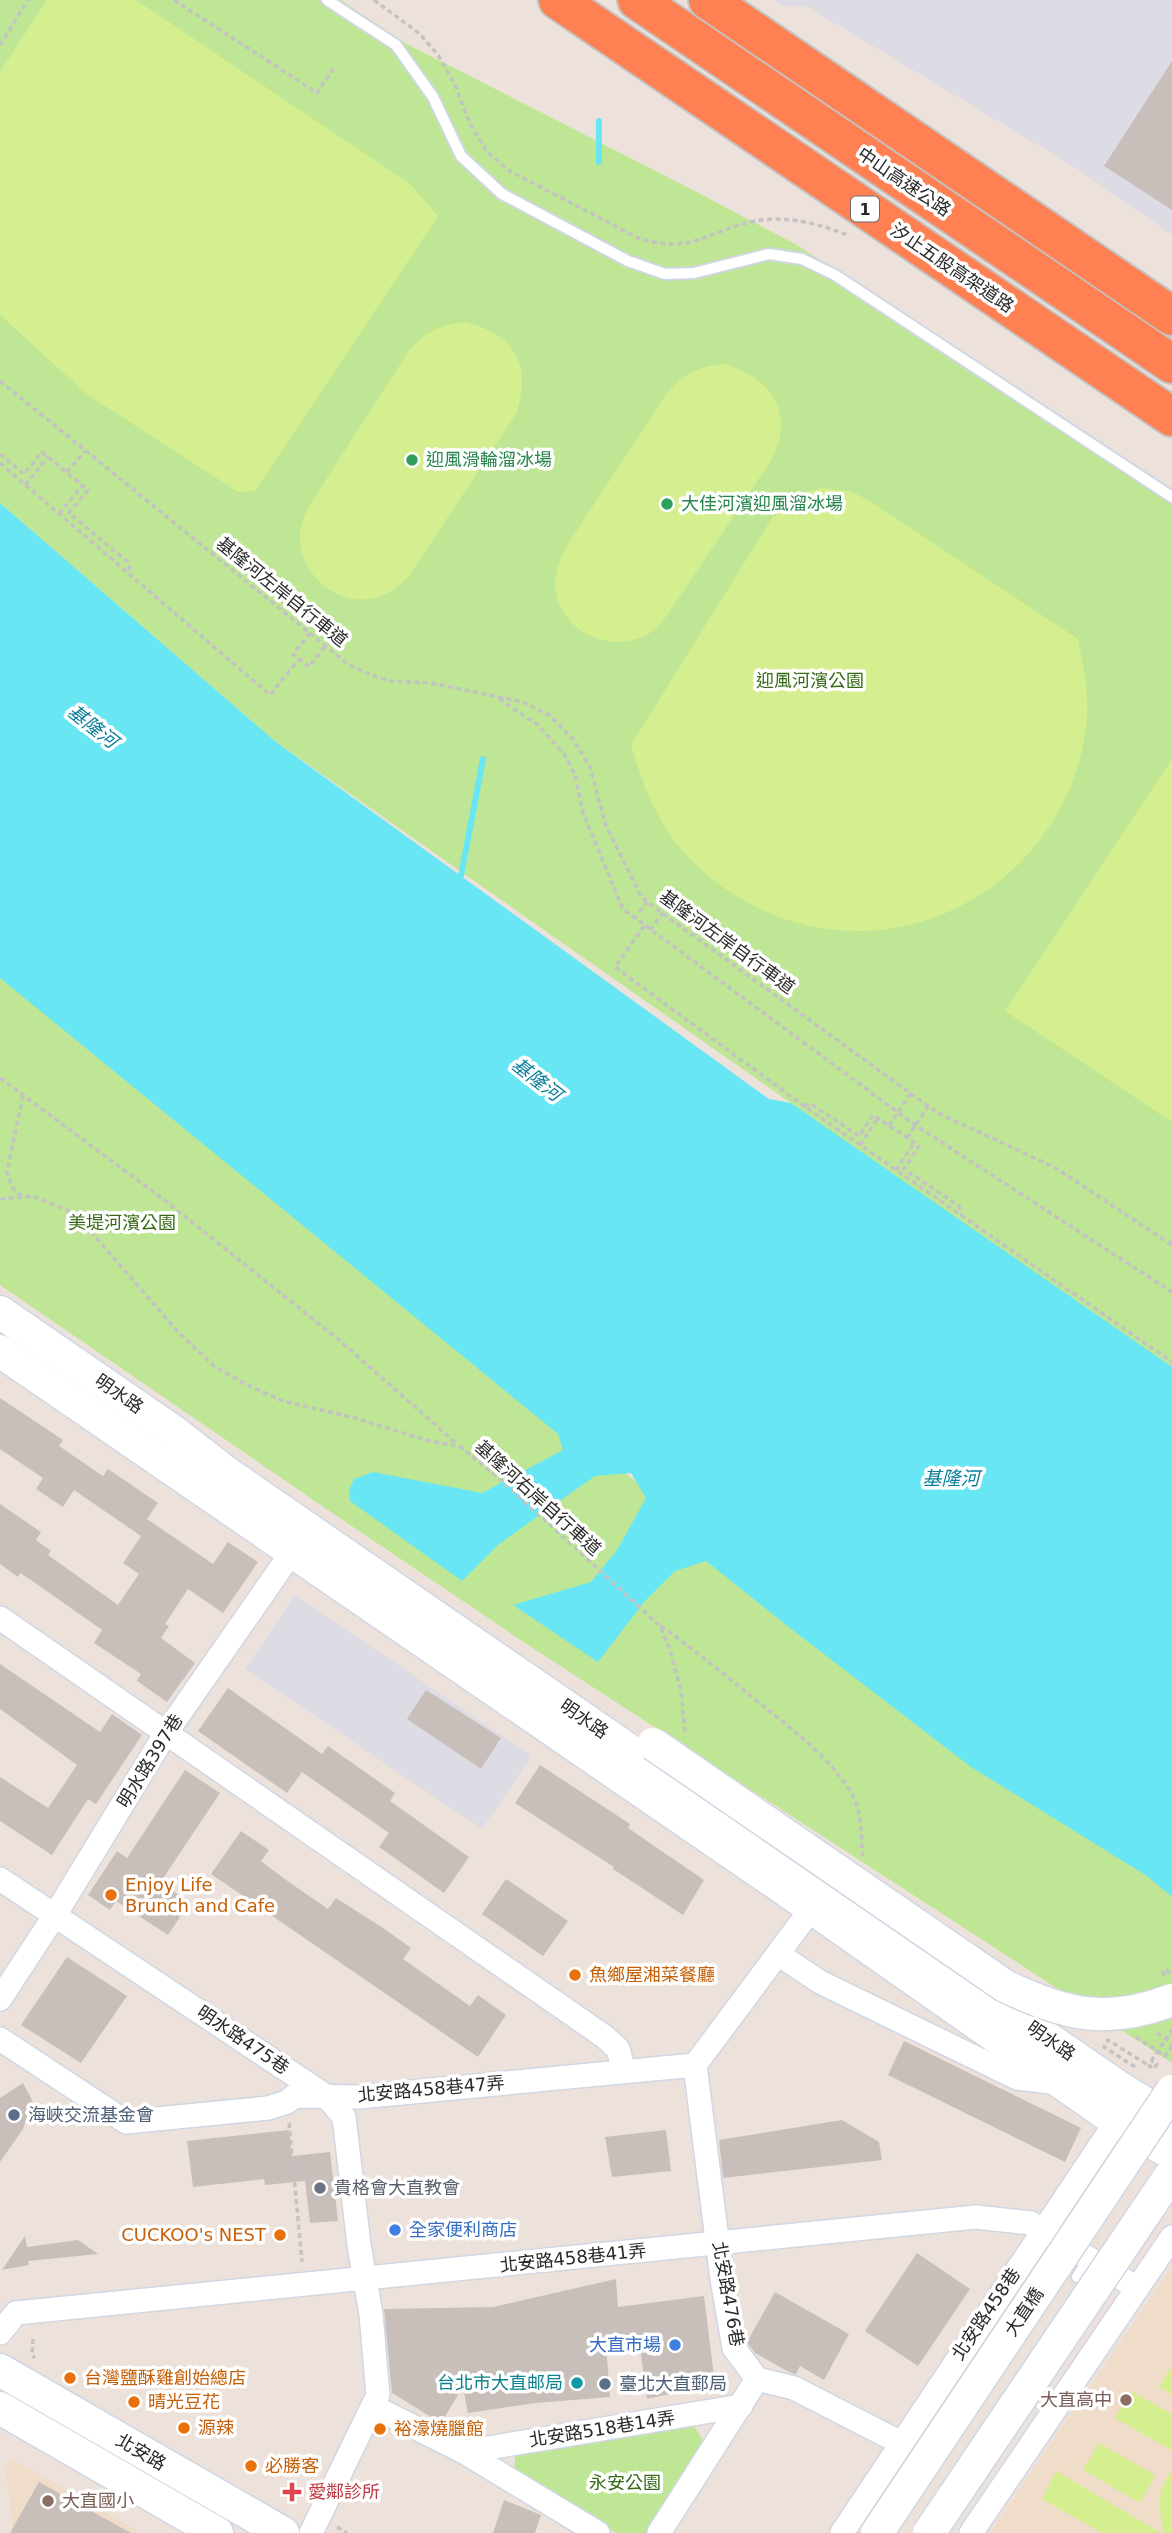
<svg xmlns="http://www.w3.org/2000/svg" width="1172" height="2533" font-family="'DejaVu Sans','Noto Sans TC',sans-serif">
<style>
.industrial{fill:#dddce4}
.education{fill:#efdcc9}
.green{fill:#bee694}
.pitch{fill:#d5ee90}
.water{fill:#69e6f4}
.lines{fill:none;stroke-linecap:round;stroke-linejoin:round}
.stream{stroke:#69e6f4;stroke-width:6}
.building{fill:#c8bfba}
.service-casing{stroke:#d0d7e3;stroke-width:14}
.minor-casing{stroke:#d0d7e3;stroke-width:26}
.secondary-casing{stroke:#d0d7e3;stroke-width:35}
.motorway-casing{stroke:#c3c3c3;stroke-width:42}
.path{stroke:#c3c3c3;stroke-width:3.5;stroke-dasharray:5 3.5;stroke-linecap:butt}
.service{stroke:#fff;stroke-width:10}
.minor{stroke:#fff;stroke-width:23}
.secondary{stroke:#fff;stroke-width:32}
.motorway{stroke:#ff8153;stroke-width:38}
.secondary-bridge-casing{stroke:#d0d7e3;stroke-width:35;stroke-linecap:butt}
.path-bridge{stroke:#c3c3c3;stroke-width:3.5;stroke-dasharray:5 3.5;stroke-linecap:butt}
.secondary-bridge{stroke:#fff;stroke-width:32}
.leisure-dot{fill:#2e9e5b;stroke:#fff;stroke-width:2.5}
.food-dot{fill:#e8710a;stroke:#fff;stroke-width:2.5}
.service-dot{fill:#5c6f8a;stroke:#fff;stroke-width:2.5}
.worship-dot{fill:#6b7280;stroke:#fff;stroke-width:2.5}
.shop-dot{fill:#3f7fe0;stroke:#fff;stroke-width:2.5}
.culture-dot{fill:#0f9aa8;stroke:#fff;stroke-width:2.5}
.education-dot{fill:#8d6e63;stroke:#fff;stroke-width:2.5}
.health-dot{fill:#e0444e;stroke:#fff;stroke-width:2.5}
.labels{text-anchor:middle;stroke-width:7;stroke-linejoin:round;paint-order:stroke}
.shield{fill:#fff;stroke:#6a6a6a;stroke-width:2}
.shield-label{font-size:16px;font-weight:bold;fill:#2a2a2a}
.street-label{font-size:18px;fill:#2a2a2a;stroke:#fff}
.leisure-label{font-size:18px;fill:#27864d;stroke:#fff;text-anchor:start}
.park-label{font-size:18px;fill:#366a17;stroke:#fff}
.food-label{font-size:18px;fill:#c56008;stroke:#fff;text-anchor:start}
.service-label{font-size:18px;fill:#4e5e75;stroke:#fff;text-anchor:start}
.worship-label{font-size:18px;fill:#5b616d;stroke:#fff;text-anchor:start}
.shop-label{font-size:18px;fill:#366cbe;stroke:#fff;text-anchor:start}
.culture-label{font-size:18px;fill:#0d838f;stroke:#fff;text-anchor:end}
.education-label{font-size:18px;fill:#785e54;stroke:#fff;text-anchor:end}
.health-label{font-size:18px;fill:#be3a42;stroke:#fff;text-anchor:start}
.water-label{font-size:19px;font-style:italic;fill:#087f99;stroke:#fff}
</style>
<rect width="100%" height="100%" fill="#ede2db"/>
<g class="industrial">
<path d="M775 0H1172V235L1076 168 806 6H784Z"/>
<path d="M295 1595 532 1756 482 1829 245 1669Z"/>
</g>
<g class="education">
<path d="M1172 2267V2533H990Z"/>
<path d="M11 2458 142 2533H13L6 2469Z"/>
</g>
<g class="green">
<path d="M0 0H341L407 44 687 187 797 245 1172 493V1385L791 1103 276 742 0 503Z"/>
<path d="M0 971 755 1577 1172 1881V2063L525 1643 328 1510 0 1285Z"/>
<path d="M694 2426 704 2442 650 2533H616L514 2469 516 2451Z"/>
</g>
<g class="pitch">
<path d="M47 0H136L410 184 438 216 255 491 238 492 88 395 0 315V72Z"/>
<path d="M464 322C514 333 533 365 516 414L409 576C400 585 391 593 378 597 339 609 300 576 300 537 300 525 304 516 309 506L410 349C427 331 440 325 464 322Z"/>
<path d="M723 364C760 373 789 400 779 441 777 448 773 456 770 462L668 614C664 619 659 626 654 630 617 658 560 634 555 588 554 573 560 560 566 547L665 396C684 374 695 367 723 364Z"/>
<path d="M822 488 852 492 868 500 1078 639C1083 665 1089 691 1087 718 1073 877 907 978 760 909 731 895 702 874 681 849 655 818 642 783 631 745L772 518 800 493Z"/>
<path d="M1172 759V1122L1005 1011Z"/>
<path d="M1170 2368 1172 2369V2395L1159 2387Z"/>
<path d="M1131 2391 1172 2414 1171 2450 1115 2418Z"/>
<path d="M1099 2443 1155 2475 1140 2503 1083 2470Z"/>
<path d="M1172 2469V2533H1164C1158 2506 1156 2493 1172 2469Z"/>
<path d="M1056 2471 1161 2533H1102L1042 2499Z"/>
</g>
<path class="water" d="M0 503 276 742 769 1099 791 1103 1172 1367V1897L1147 1876 971 1767 790 1628 706 1561 675 1571 644 1602 598 1662 513 1605 591 1582 617 1550 646 1498 631 1473 595 1476 499 1544 462 1581 350 1501 349 1490 354 1479 373 1472 482 1493 563 1450 558 1434 0 978Z"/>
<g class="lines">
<g class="stream">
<path d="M599 121V162"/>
<path d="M460 881 483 759"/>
</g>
</g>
<g class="building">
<path d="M1172 61V210L1104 166Z"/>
<path d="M0 1398 63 1440 59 1446 103 1476 108 1469 158 1503 147 1519 213 1564 228 1542 258 1562 223 1613 188 1589 165 1624 169 1626 161 1638 195 1663 167 1702 137 1681 141 1674 94 1643 102 1630 31 1580 20 1573 18 1577 0 1564V1504L41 1532 36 1540 51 1551 48 1555 118 1605 139 1574 123 1563 141 1536 74 1490 63 1507 36 1489 43 1478 0 1449Z"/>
<path d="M0 1664 100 1732 112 1714 142 1735 96 1804 88 1799 52 1855 0 1821V1777L48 1808 77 1765 0 1709Z"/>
<path d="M228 1688 322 1754 328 1746 395 1793 390 1801 469 1857 444 1893 379 1847 389 1833 302 1772 287 1793 198 1731Z"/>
<path d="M426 1690 501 1738 481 1769 407 1719Z"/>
<path d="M540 1765 630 1824 628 1828 704 1880 683 1915 613 1869 614 1867 515 1803Z"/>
<path d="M185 1770 220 1793 160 1883 190 1902 168 1935 116 1901 110 1910 88 1895 117 1851 127 1858Z"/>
<path d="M241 1831 269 1850 261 1861 286 1880 328 1909 336 1898 383 1928 411 1948 403 1959 470 2006 478 1995 506 2015 478 2057 211 1874Z"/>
<path d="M506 1879 568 1921 543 1956 482 1914Z"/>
<path d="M67 1957 127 1996 81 2063 21 2025Z"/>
<path d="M904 2041 1081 2128 1065 2162 888 2075Z"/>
<path d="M23 2083 32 2100 23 2129 0 2162V2098Z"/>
<path d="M842 2120 879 2142 882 2160 723 2178 719 2140Z"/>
<path d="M289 2130 292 2156 330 2152 338 2221 310 2223 305 2181 265 2185 264 2179 193 2187 187 2141Z"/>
<path d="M666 2130 671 2171 612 2177 605 2137Z"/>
<path d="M25 2236 27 2247 78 2240 98 2254 28 2261 29 2265 2 2270Z"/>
<path d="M917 2253 970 2289 918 2366 865 2331Z"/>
<path d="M616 2279 618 2307 704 2296 715 2384 647 2399 639 2340 606 2344 610 2397 536 2403 468 2413 463 2387 441 2423 392 2393 384 2309 493 2307Z"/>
<path d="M775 2292 849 2334 824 2380 800 2366 796 2374 789 2372 755 2353 747 2342Z"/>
<path d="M39 2482 131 2533H10Z"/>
<path d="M504 2500 541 2515 535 2533H493Z"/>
</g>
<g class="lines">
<g class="service-casing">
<g id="service">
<path d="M327 0 396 45 433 97 461 156 502 194 628 261 665 274 694 273 769 254 802 259 835 275 1172 497"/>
<path d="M1077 2277 1089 2258"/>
</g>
</g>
<g class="minor-casing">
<g id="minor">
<path d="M0 1618 605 2037 618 2049 624 2071"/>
<path d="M0 1879 326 2096 344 2117 359 2245 371 2314 378 2395 311 2533"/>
<path d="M778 1954 820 1982 1017 2078 1059 2083"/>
<path d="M0 1999 55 1915 166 1733 301 1539"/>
<path d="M0 2039 126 2122 268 2108 287 2102 294 2096 359 2097 695 2065 812 1908"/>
<path d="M0 2333 16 2313 976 2217 1031 2223 1137 2288"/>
<path d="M757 2379 794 2388 901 2443"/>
<path d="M374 2407 464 2452 598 2533"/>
<path d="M464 2452 741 2406"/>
<path d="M659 2533 757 2379 734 2348 722 2279 695 2065"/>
<path d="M842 2533 1124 2110"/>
<path d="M971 2533 1172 2237"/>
</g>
</g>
<g class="secondary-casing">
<g id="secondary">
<path d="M0 1312 177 1434 227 1473 308 1529 1120 2088 1172 2120"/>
<path d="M0 1351 812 1908 1116 2121 1172 2154"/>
<path d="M0 2370 283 2533"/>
<path d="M0 2408 217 2533"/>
</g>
</g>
<g class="motorway-casing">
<g id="motorway">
<path d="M558 0 1172 417"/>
<path d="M637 0 1172 364"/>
<path d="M708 0 1172 316"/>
</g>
</g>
<g class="path">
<path d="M174 0 317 93 335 66"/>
<path d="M374 0 420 34 438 55 455 85 470 124 487 152 510 171 640 239C695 254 706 231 755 221 788 215 820 224 850 236"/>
<path d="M0 45 28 0"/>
<path d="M0 381 349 665 371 675 390 681 431 683 523 702 549 715 573 739 590 767 606 826 641 896 647 902 928 1106 942 1115 1054 1167 1172 1245"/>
<path d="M0 454 24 474 42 452 88 490 69 513 129 563 130 575"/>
<path d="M0 463 270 695 299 659"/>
<path d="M67 472 85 451"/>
<path d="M25 485 48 457"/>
<path d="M59 514 82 486"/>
<path d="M310 633 293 654 309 667 325 646"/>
<path d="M499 699 538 725 564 754 575 775 583 813 623 909 915 1125 1172 1292"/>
<path d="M634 919 647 902"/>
<path d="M644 926 615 967 804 1106 1172 1362"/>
<path d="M650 930 663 913"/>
<path d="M0 1078 163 1199 339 1340 457 1444"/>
<path d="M804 1106 811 1104 859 1136 873 1115 915 1143 919 1146 904 1169 959 1206 962 1216"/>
<path d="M889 1126 911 1093"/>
<path d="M907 1138 928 1106"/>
<path d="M860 1145 878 1118"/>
<path d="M896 1170 914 1143"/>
<path d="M22 1196 12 1187 7 1172 23 1095"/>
<path d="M0 1199 32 1196 67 1210 92 1233 178 1332 214 1366 245 1384 283 1401 355 1418 429 1441 459 1446 499 1478 659 1625 669 1647 681 1690 685 1734"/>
<path d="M661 1626C696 1651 729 1678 762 1705 794 1731 832 1759 853 1796 863 1815 860 1837 863 1858"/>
<path d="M1157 2033 1172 2043"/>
<path d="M1148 2065 1154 2069 1157 2064 1151 2061"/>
<path d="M289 2123 302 2262"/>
<path d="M33 2339 32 2355 35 2358"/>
<path d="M337 2527 347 2533"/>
</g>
<use href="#service" class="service"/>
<use href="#minor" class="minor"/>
<use href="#secondary" class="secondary"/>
<use href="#motorway" class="motorway"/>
<g class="secondary-bridge-casing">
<g id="secondary-bridge">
<path d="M653 1744 1005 1986C1065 2015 1108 2025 1172 2000"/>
<path d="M877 2533 1172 2091"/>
<path d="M929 2533 1172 2173"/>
</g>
</g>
<g class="path-bridge">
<path d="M1165 1976 1163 1972 1167 1970 1171 1976"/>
<path d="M1136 2037 1165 2056 1172 2046"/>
<path d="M1151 2061 1172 2030"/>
<path d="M1135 2067 1104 2047 1108 2040 1148 2065"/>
</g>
<use href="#secondary-bridge" class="secondary-bridge"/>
</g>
<g class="leisure-dot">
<circle cx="412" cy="460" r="7"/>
<circle cx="667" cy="504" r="7"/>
</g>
<g class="food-dot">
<circle cx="111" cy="1895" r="7"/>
<circle cx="575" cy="1975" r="7"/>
<circle cx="280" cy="2235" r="7"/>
<circle cx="70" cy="2378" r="7"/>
<circle cx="134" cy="2402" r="7"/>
<circle cx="184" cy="2428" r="7"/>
<circle cx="380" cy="2429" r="7"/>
<circle cx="251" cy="2466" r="7"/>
</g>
<g class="service-dot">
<circle cx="14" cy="2115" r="7"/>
<circle cx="605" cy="2384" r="7"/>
</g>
<circle class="worship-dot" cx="320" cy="2188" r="7"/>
<g class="shop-dot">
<circle cx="395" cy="2230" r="7"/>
<circle cx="675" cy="2345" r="7"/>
</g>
<circle class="culture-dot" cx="577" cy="2383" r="7"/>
<g class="education-dot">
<circle cx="1126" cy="2400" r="7"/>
<circle cx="48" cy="2501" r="7"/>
</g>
<path class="health-dot" d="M288.5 2481.5h7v7h7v7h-7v7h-7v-7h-7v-7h7z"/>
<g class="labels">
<rect class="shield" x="851" y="196.5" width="28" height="25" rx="5"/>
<g class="shield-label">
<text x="865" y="215">1</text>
</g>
<g class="street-label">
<text transform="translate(904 182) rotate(34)" y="6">中山高速公路</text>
<text transform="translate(952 268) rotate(34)" y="6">汐止五股高架道路</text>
<text transform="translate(282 592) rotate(39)" y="6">基隆河左岸自行車道</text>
<text transform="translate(727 942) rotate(36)" y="6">基隆河左岸自行車道</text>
<text transform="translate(119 1394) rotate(35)" y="6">明水路</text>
<text transform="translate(538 1498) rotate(42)" y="6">基隆河右岸自行車道</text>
<text transform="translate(584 1719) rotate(35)" y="6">明水路</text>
<text transform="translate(150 1761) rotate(-58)" y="6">明水路397巷</text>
<text transform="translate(243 2040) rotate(34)" y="6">明水路475巷</text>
<text transform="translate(1051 2041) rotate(35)" y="6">明水路</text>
<text transform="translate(431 2089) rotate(-5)" y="6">北安路458巷47弄</text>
<text transform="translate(573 2258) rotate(-6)" y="6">北安路458巷41弄</text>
<text transform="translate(728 2294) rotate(80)" y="6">北安路476巷</text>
<text transform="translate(1024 2312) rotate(-56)" y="6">大直橋</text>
<text transform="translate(986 2314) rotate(-56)" y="6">北安路458巷</text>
<text transform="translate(602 2429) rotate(-9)" y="6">北安路518巷14弄</text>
<text transform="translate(141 2452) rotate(30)" y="6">北安路</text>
</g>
<g class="leisure-label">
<text x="426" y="466">迎風滑輪溜冰場</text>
<text x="681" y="510">大佳河濱迎風溜冰場</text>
</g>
<g class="park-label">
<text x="810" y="687">迎風河濱公園</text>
<text x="122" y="1229">美堤河濱公園</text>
<text x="625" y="2489">永安公園</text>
</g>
<g class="food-label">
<text x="125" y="1891">Enjoy Life<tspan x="125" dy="21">Brunch and Cafe</tspan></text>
<text x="589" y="1981">魚鄉屋湘菜餐廳</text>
<text x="266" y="2241" text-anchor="end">CUCKOO's NEST</text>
<text x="84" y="2384">台灣鹽酥雞創始總店</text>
<text x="148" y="2408">晴光豆花</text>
<text x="198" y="2434">源辣</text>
<text x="394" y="2435">裕濠燒臘館</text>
<text x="265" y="2472">必勝客</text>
</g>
<g class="service-label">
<text x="28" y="2121">海峽交流基金會</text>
<text x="619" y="2390">臺北大直郵局</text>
</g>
<g class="worship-label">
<text x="334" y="2194">貴格會大直教會</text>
</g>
<g class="shop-label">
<text x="409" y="2236">全家便利商店</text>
<text x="661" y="2351" text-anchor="end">大直市場</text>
</g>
<g class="culture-label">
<text x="563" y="2389">台北市大直邮局</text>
</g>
<g class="education-label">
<text x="1112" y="2406">大直高中</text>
<text x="62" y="2507" text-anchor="start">大直國小</text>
</g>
<g class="health-label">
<text x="308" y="2498">愛鄰診所</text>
</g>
<g class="water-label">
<text transform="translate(93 726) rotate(38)" y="7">基隆河</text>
<text transform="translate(537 1079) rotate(38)" y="7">基隆河</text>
<text x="951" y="1485">基隆河</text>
</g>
</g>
</svg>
